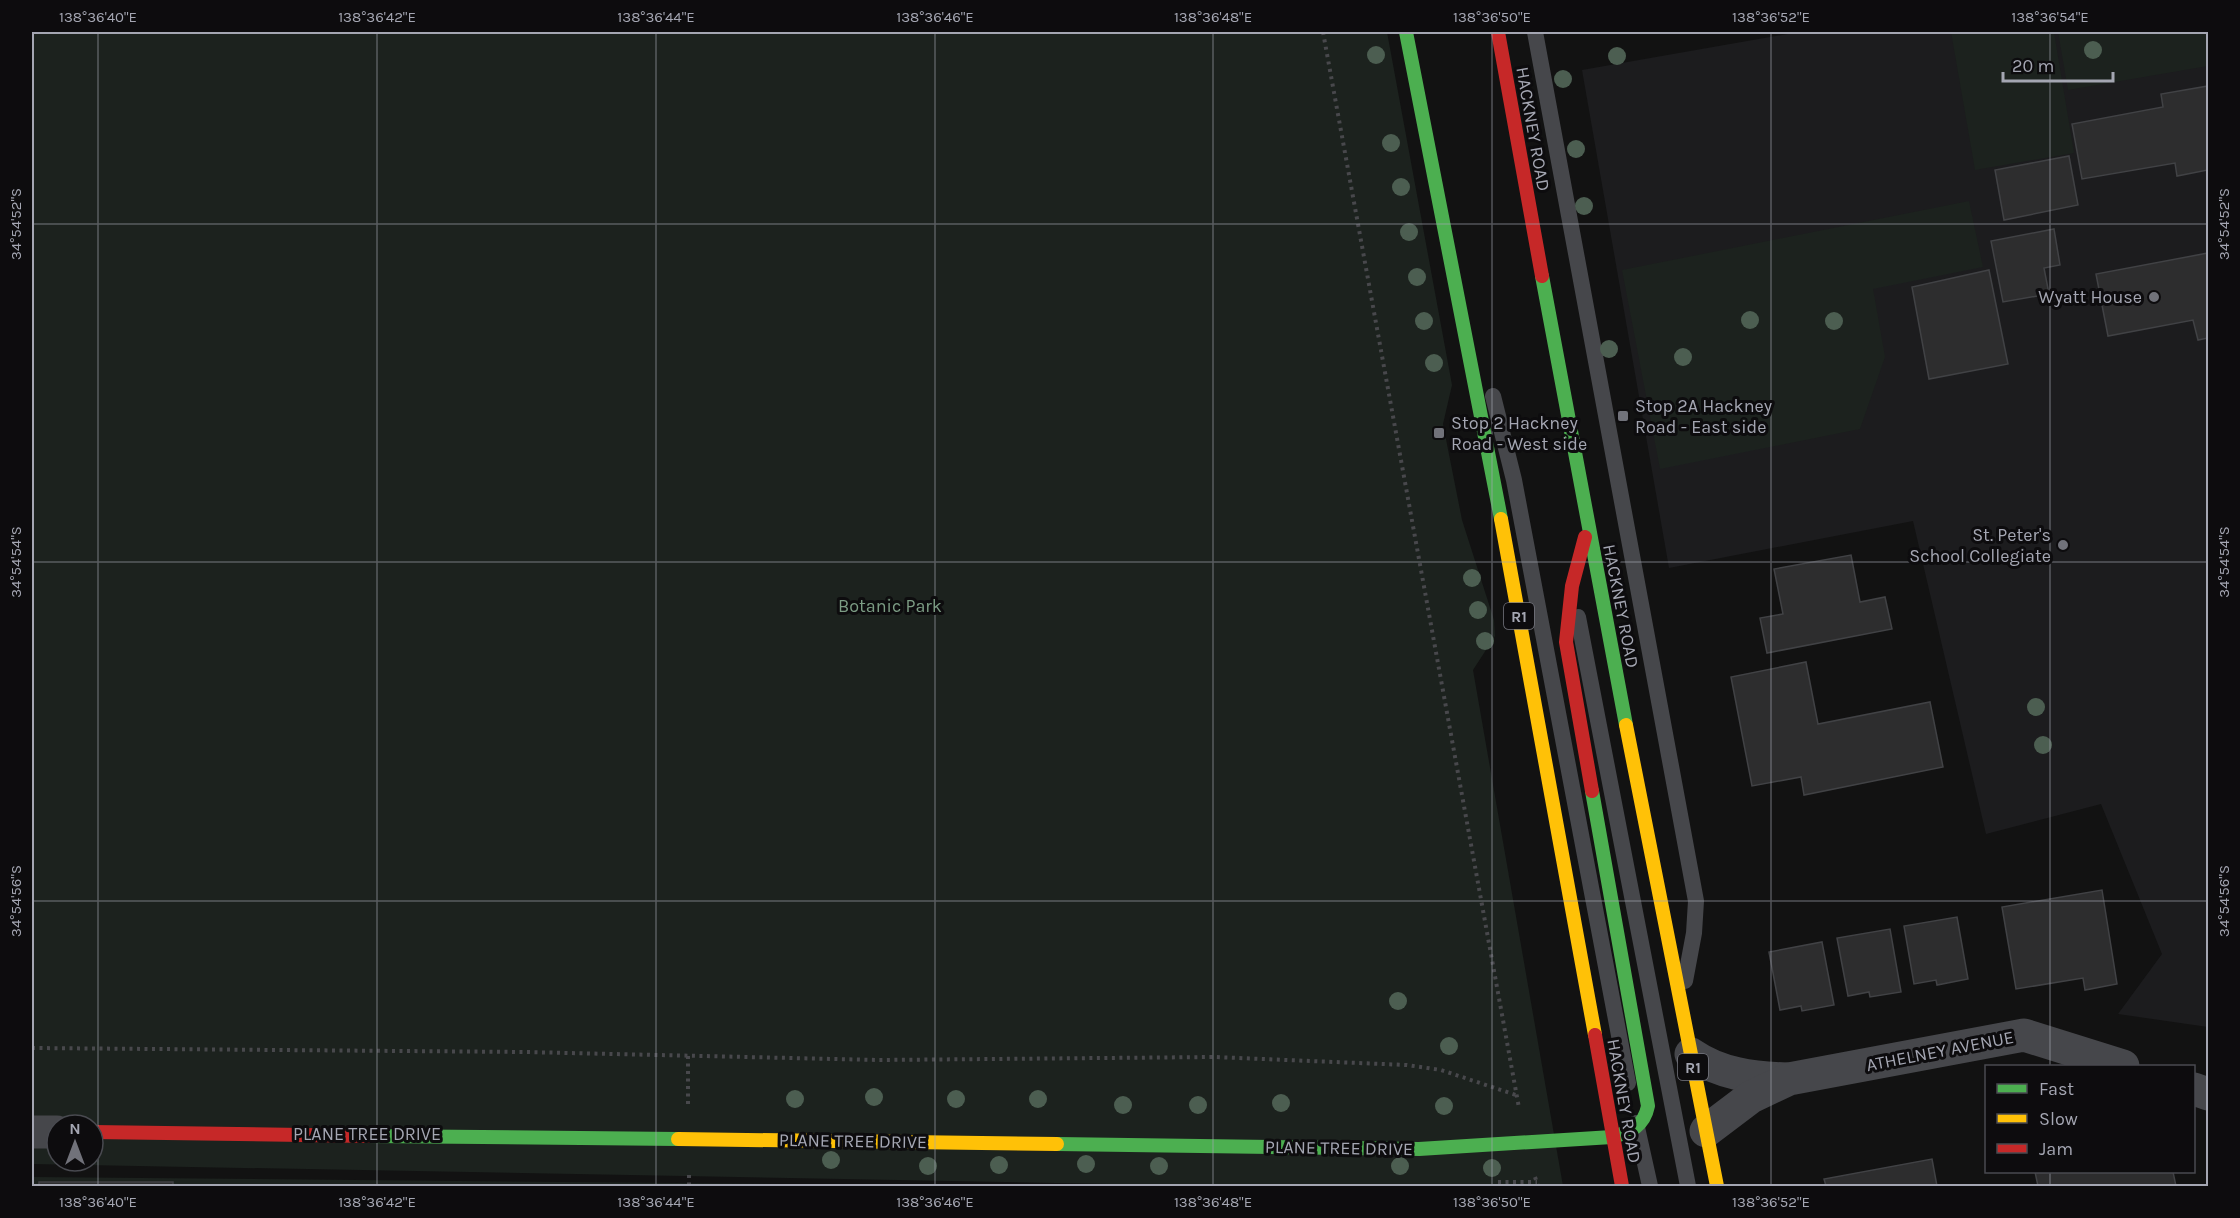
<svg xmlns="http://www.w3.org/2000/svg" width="2240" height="1218" font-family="Karla,sans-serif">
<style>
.built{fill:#1c1c1e}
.green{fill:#1c221e;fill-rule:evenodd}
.building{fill:#2d2d2e;stroke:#414245;stroke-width:1.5}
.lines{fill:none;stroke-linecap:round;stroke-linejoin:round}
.path{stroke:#48484c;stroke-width:4;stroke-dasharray:3 4.5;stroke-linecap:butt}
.lane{stroke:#46474b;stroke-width:16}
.street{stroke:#46474b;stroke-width:33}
.fast{stroke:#4caf50;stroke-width:14}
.slow{stroke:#ffc107;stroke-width:14}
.jam{stroke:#c62828;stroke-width:14}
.tree{fill:#4c5e51}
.ticks{fill:none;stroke:#a4a6b2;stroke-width:1.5;stroke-opacity:0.45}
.poi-dot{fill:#71727a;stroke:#0d0c0e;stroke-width:2}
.labels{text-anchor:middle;stroke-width:6;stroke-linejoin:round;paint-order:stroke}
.shield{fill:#0d0c0e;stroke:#777881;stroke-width:1.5}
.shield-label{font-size:16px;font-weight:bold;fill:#a4a6b2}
.street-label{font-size:18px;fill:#a4a6b2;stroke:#0d0c0e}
.poi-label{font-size:18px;fill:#a4a6b2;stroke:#0d0c0e;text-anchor:end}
.park-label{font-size:18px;fill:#7c9c84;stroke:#0d0c0e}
.neatline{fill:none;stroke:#a4a6b2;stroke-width:2}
.ticks-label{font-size:15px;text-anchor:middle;fill:#a4a6b2}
</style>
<rect width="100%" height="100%" fill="#121212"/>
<path class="built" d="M1799 32H2208V1027L2118 1014 2162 954 2101 804 1986 834 1913 521 1669 568 1582 70Z"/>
<g class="green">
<path d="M32 32H1387L1452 385 1443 424 1462 520 1494 620 1495 636 1473 670 1563 1186H1217L32 1164ZM57 1125H93V1161H57Z"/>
<path d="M1951 32H2054L2074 153 1975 170Z"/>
<path d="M2058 32H2208V66L2068 90Z"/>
<path d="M1969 201 1983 267 1873 289 1885 357 1860 429 1660 469 1622 270Z"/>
<path d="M32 1177 997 1186H32Z"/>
</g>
<g class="building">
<path d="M2208 86V170L2177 176 2175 163 2082 179 2072 124 2163 107 2161 94Z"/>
<path d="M2069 156 2078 205 2004 220 1995 170Z"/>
<path d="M2054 229 2060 265 2044 268 2049 294 2003 302 1991 241Z"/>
<path d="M2208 253V338L2198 340 2193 320 2108 336 2096 274Z"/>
<path d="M1989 270 2008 364 1929 379 1912 287Z"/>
<path d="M1851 555 1860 602 1885 597 1892 629 1767 653 1760 618 1783 614 1774 569Z"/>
<path d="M1806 662 1818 724 1930 702 1943 767 1804 795 1801 777 1752 786 1731 677Z"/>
<path d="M2102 890 2117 984 2085 990 2083 978 2016 989 2002 907Z"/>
<path d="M1957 917 1968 979 1937 985 1936 980 1914 984 1904 926Z"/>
<path d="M1890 929 1901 992 1870 997 1869 992 1848 996 1837 938Z"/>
<path d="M1822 942 1834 1005 1802 1011 1801 1006 1780 1010 1769 952Z"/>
<path d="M1932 1159 1937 1186H1826L1824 1179Z"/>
<path d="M2035 1172H2173L2176 1186H2038Z"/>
<rect x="39" y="1182" width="134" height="4"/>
</g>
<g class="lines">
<g class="path">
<path d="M1323 32 1519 1108"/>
<path d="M32 1048 525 1052 879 1060 1215 1057 1407 1065 1441 1070 1516 1095"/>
<path d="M688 1056V1105"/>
<path d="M689 1175V1186"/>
<path d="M1535 1177 1538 1186"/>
<path d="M1498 1182H1537"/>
</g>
<g class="lane">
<path d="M1535 32 1696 901 1694 933 1685 981"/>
<path d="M1493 396 1514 480 1628 1083"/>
<path d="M1578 617 1688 1186"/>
<path d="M1636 1123 1650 1186"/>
</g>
<g class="street">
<path d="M1691 1054C1720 1074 1753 1078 1787 1079"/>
<path d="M2194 1089 2208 1094"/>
<path d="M1706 1131 1751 1097 1789 1079 2024 1035 2123 1066"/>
<path d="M32 1132H57"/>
</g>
<g class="fast">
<path d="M1406 32 1501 519"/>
<path d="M1542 276 1626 725"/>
<path d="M1592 791 1648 1106C1644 1126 1631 1132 1612 1137"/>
<path d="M369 1136 678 1139"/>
<path d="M1057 1144 1419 1149 1612 1137"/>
</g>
<g class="slow">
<path d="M1501 519 1595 1035"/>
<path d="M1626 725 1717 1186"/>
<path d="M678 1139 1057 1144"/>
</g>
<g class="jam">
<path d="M1498 32 1542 276"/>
<path d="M1585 537 1572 586 1566 642 1592 791"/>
<path d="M1595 1035 1622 1186"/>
<path d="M93 1132 369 1136"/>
</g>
</g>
<g class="tree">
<circle cx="2093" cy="50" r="9"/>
<circle cx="1376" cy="55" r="9"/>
<circle cx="1617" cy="56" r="9"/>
<circle cx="1563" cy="79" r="9"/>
<circle cx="1391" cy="143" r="9"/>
<circle cx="1576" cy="149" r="9"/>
<circle cx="1401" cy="187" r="9"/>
<circle cx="1584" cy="206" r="9"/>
<circle cx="1409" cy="232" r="9"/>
<circle cx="1417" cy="277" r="9"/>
<circle cx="1750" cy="320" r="9"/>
<circle cx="1424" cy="321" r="9"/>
<circle cx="1834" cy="321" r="9"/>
<circle cx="1609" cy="349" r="9"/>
<circle cx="1683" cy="357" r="9"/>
<circle cx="1434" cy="363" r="9"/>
<circle cx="1472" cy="578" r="9"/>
<circle cx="1478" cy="610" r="9"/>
<circle cx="1485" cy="641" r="9"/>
<circle cx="2036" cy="707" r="9"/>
<circle cx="2043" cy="745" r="9"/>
<circle cx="1398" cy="1001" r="9"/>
<circle cx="1449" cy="1046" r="9"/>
<circle cx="874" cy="1097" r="9"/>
<circle cx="795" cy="1099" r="9"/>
<circle cx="956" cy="1099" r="9"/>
<circle cx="1038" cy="1099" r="9"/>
<circle cx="1281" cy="1103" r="9"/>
<circle cx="1123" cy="1105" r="9"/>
<circle cx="1198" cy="1105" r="9"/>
<circle cx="1444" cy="1106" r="9"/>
<circle cx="831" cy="1160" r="9"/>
<circle cx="1086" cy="1164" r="9"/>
<circle cx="999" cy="1165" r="9"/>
<circle cx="928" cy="1166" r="9"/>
<circle cx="1159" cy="1166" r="9"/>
<circle cx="1400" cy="1166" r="9"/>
<circle cx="1492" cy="1168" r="9"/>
</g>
<path class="ticks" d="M98 32V1186M377 32V1186M656 32V1186M935 32V1186M1213 32V1186M1492 32V1186M1771 32V1186M2050 32V1066M32 224H2208M32 562H2208M32 901H2208M2050 1172V1186"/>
<g class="poi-dot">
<circle cx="2154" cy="297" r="6"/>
<rect x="1617" y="410" width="12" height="12" rx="3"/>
<rect x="1433" y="427" width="12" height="12" rx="3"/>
<circle cx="2063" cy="545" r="6"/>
</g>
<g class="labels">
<g class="shield">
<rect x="1504" y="603" width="30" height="26" rx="4.5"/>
<rect x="1678" y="1054" width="30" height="26" rx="4.5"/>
</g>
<g class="shield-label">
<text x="1519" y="622">R1</text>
<text x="1693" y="1073">R1</text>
</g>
<g class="street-label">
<text transform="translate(1533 129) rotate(80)" y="6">HACKNEY ROAD</text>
<text transform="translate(1621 606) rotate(79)" y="6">HACKNEY ROAD</text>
<text transform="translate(1940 1051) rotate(-11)" y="6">ATHELNEY AVENUE</text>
<text transform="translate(1624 1101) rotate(80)" y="6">HACKNEY ROAD</text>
<text x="367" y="1140">PLANE TREE DRIVE</text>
<text transform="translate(853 1141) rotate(1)" y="6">PLANE TREE DRIVE</text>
<text transform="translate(1339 1148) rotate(1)" y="6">PLANE TREE DRIVE</text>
</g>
<g class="poi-label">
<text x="2142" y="303">Wyatt House</text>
<text x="1635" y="412" text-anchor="start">Stop 2A Hackney<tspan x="1635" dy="21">Road - East side</tspan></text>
<text x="1451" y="429" text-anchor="start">Stop 2 Hackney<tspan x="1451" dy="21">Road - West side</tspan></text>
<text x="2051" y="541">St. Peter's<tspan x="2051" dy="21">School Collegiate</tspan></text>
</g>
<g class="park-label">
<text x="890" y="612">Botanic Park</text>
</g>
</g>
<rect width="2240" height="1218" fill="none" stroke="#0d0c0e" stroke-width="66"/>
<rect x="1985" y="1065" width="210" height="108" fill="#0d0c0e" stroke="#494a50" stroke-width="1.5"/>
<rect x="1997" y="1084" width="30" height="9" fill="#4caf50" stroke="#494a50" stroke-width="1.5"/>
<text x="2039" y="1095" font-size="18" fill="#a4a6b2">Fast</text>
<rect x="1997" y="1114" width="30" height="9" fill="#ffc107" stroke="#494a50" stroke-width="1.5"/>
<text x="2039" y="1125" font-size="18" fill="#a4a6b2">Slow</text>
<rect x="1997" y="1144" width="30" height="9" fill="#c62828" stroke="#494a50" stroke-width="1.5"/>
<text x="2039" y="1155" font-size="18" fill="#a4a6b2">Jam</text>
<g transform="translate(75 1143)"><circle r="28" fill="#0d0c0e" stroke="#494a50" stroke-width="1.5"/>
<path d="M0-4.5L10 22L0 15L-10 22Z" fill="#71727a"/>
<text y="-9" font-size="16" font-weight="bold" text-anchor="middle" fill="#a4a6b2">N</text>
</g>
<path d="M2003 72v9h110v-9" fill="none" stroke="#a4a6b2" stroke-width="3"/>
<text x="2012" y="72" font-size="18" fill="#a4a6b2" stroke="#0d0c0e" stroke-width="4.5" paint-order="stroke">20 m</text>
<rect x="33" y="33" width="2174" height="1152" class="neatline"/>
<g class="ticks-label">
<text x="98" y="22">138°36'40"E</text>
<text x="377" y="22">138°36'42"E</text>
<text x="656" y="22">138°36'44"E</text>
<text x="935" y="22">138°36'46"E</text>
<text x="1213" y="22">138°36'48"E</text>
<text x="1492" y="22">138°36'50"E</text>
<text x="1771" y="22">138°36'52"E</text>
<text x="2050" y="22">138°36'54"E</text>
<text transform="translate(16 224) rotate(-90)" y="5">34°54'52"S</text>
<text transform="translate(2224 224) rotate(-90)" y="5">34°54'52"S</text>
<text transform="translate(16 562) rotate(-90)" y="5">34°54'54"S</text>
<text transform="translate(2224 562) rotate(-90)" y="5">34°54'54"S</text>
<text transform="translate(16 901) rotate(-90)" y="5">34°54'56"S</text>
<text transform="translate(2224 901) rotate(-90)" y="5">34°54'56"S</text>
<text x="98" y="1207">138°36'40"E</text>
<text x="377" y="1207">138°36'42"E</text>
<text x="656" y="1207">138°36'44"E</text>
<text x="935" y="1207">138°36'46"E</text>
<text x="1213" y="1207">138°36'48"E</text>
<text x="1492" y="1207">138°36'50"E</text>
<text x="1771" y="1207">138°36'52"E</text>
</g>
</svg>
